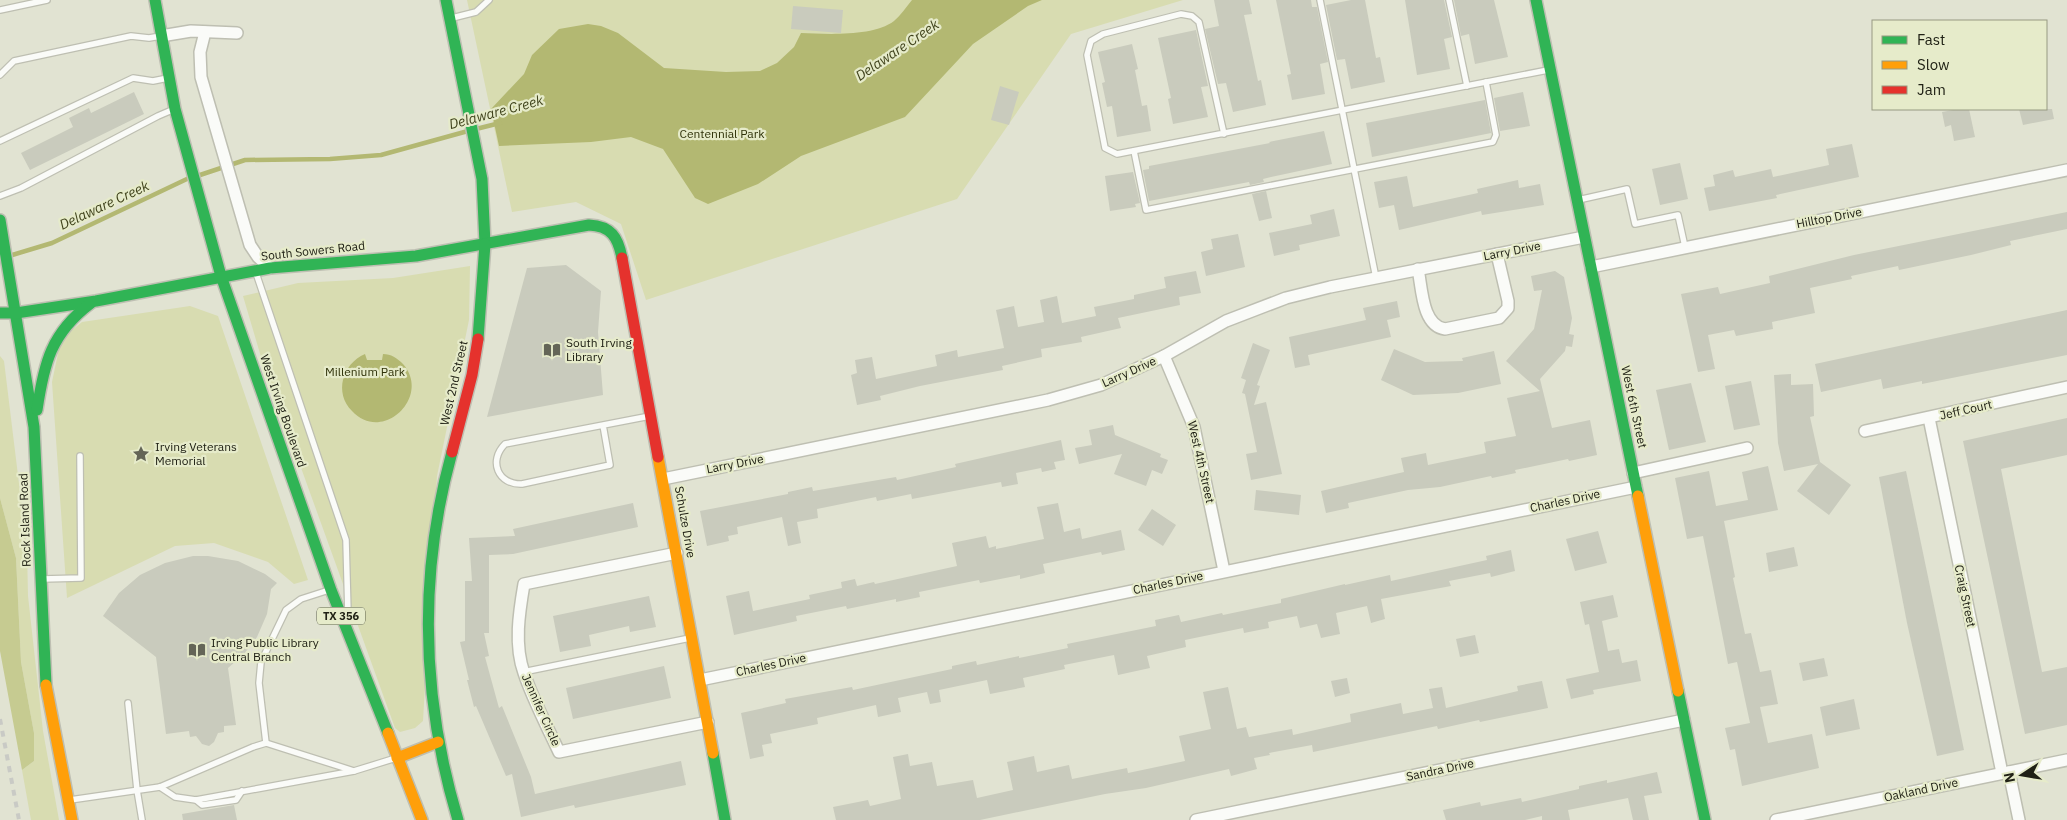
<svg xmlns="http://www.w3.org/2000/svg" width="2067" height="820" font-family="'IBM Plex Sans',sans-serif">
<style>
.green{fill:#d8dcb1}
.forest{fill:#c6cb91}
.water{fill:#b3b872}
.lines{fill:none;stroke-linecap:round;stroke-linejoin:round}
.stream{stroke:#b3b872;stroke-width:4.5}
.building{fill:#c9cbbd}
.lane-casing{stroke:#bebfb2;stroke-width:8}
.street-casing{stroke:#bebfb2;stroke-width:14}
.fast-casing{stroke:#bebfb2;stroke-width:14}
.slow-casing{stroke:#bebfb2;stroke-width:14}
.jam-casing{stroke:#bebfb2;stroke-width:14}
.lane{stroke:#fafbf8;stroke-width:5.5}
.street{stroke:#fafbf8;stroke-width:11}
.fast{stroke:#30b455;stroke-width:11}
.slow{stroke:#ff9f0a;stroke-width:11}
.jam{stroke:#e5322d;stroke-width:11}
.rail{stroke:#c9cac5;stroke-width:4;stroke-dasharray:6 6;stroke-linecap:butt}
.labels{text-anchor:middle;stroke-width:4.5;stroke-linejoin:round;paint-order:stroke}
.shield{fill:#e6ebca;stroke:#5b5e4b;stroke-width:1}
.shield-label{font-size:11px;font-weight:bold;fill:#202115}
.park-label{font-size:12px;fill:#2f3209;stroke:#e6ebca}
.street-label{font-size:12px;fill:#202115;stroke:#e6ebca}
.poi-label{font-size:12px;fill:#202115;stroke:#e6ebca;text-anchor:start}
.water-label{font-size:14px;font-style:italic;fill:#3f421b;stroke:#e6ebca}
</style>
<rect width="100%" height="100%" fill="#e1e3d2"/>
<g class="green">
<path d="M467 0H1183L1071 34 957 199 646 300 621 224 576 202 512 212Z"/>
<path d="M470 266 469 320 437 476 423 721 415 728 400 732 395 728 261 357 243 296 298 283 393 278Z"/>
<path d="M190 306 218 316 308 580 294 584 268 562 214 543 175 546 67 598 52 382 61 339 82 322Z"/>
<path d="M0 356 4 361 27 549 28 596 43 731 59 820H31L22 770 34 761V733L21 662 16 558 0 498Z"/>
</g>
<path class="forest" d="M0 498 16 558 21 662 34 733V761L22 770 0 651Z"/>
<g class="water">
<path d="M912 0H1042L1028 6 973 44 905 117 801 156 758 184 708 204 695 198 663 149 631 137 591 142 499 146 491 109 524 74 532 55 559 29 588 24 601 26 618 33 664 68 726 72 760 71 777 63 794 47 801 33C826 34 873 37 894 21 901 15 906 7 912 0Z"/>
<path d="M365 354 367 360H382L383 354C391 354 397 358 403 364 432 397 382 444 352 411 334 393 342 364 365 354Z"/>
</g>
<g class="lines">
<g class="stream">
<path d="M476 129 500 123"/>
<path d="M197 176 245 160 330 159 381 155 468 131"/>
<path d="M9 256 52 243 189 178"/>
</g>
</g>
<g class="building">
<path d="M1214 0H1249L1252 14 1244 15 1258 81 1261 80 1266 105 1233 112 1226 83 1218 84 1205 29 1219 26Z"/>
<path d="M1276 0H1311L1312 7H1317L1328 62 1320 64 1325 94 1292 100 1287 75 1291 74Z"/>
<path d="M1351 0H1365L1376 58 1380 57 1385 82 1351 89 1345 59 1337 60 1326 5Z"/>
<path d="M1405 0H1444L1452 37 1444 39 1450 69 1417 75Z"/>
<path d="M1454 0H1494L1508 57 1475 64 1469 34 1461 36Z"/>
<path d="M793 6 843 10 841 33 791 29Z"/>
<path d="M1196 30 1208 86 1201 87 1208 117 1173 124 1168 99 1171 98 1158 38Z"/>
<path d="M1132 44 1138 69 1135 70 1142 106 1147 105 1151 131 1117 137 1112 106 1107 107 1102 83 1105 82 1098 52Z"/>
<path d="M1000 86 1019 92 1009 125 991 120Z"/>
<path d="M134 92 144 114 30 170 21 153 73 127 69 118 89 108 91 113Z"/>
<path d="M1523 92 1530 126 1500 131 1494 98Z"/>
<path d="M1485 100 1491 133 1372 157 1366 123Z"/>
<path d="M1958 109H1969L1975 137 1954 141 1951 125 1945 127 1942 112Z"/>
<path d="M2019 109H2052L2054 119 2023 125Z"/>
<path d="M1324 131 1332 164 1271 177 1263 179 1264 182 1250 185 1249 182 1149 201 1143 170 1149 169V166L1270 143 1269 142Z"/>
<path d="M1852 144 1859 177 1776 195 1777 198 1709 211 1704 188 1715 186 1713 175 1733 170 1735 177 1771 169 1773 177 1829 165 1826 149Z"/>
<path d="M1680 163 1688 199 1660 205 1652 169Z"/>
<path d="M1133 172 1140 203 1135 204 1136 207 1110 211 1105 176Z"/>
<path d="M1407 176 1413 207 1478 193 1477 189 1518 180 1519 188 1540 184 1544 205 1482 215 1481 211 1399 230 1394 205 1379 208 1374 182Z"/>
<path d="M1266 191 1272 218 1259 221 1252 194Z"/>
<path d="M1334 209 1340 236 1299 245 1300 250 1274 256 1269 233 1312 224 1310 215Z"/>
<path d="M2067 212V229L2010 241 2011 245 1971 255 1899 270 1898 266 1851 276 1852 279 1810 288 1815 313 1772 322 1773 329 1736 336 1734 330 1708 335 1715 369 1698 372 1681 294 1718 287 1720 294 1770 283 1769 276 1854 255Z"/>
<path d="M1238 234 1245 267 1206 276 1201 252 1213 249 1211 239Z"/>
<path d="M566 265 601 291 598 332 603 395 487 417 527 268Z"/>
<path d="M1196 271 1201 293 1179 297 1180 305 1118 318 1121 328 1081 337 1082 342 1041 349 1042 357 1002 366 1003 370 920 386 880 396 881 400 857 405 851 375 857 373 855 360 872 357 876 379 937 366 935 355 957 350 958 357 1004 348 996 310 1014 306 1018 327 1044 322 1040 300 1057 296 1062 323 1096 316 1094 307 1134 299V295L1166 288 1164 277Z"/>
<path d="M1555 271 1564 277 1572 318 1569 334 1574 335 1572 347 1566 346 1565 351 1540 379 1552 428 1590 420 1597 455 1569 461 1568 459 1515 470 1516 473 1492 478 1491 476 1440 487 1408 490 1348 503 1349 508 1326 513 1321 491 1404 472 1401 458 1426 453 1428 465 1486 453 1484 442 1516 436 1507 398 1540 391 1506 361 1534 329 1542 290 1534 291 1531 276Z"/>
<path d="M1397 301 1400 317 1387 320 1391 337 1308 355 1310 365 1295 368 1289 337 1366 320 1363 308Z"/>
<path d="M2067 310V355L1922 384V381L1883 389 1881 379 1821 392 1815 364Z"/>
<path d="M1253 343 1270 350 1257 385 1260 386 1254 405 1266 402 1282 474 1251 480 1246 454 1257 452 1245 394 1242 393 1246 380 1241 378Z"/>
<path d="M1394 349 1425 362 1463 361 1462 358 1494 351 1501 384 1458 393 1413 395 1381 380Z"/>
<path d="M1791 374V385L1813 384 1814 416 1810 417 1820 462 1851 485 1829 515 1797 491 1818 464 1784 471 1778 443 1774 375Z"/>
<path d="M1751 381 1760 425 1734 430 1725 386Z"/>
<path d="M1691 383 1706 442 1669 450 1656 390Z"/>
<path d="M2067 418V455L2001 469 2042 672 2067 667V725L2025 734 1963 441Z"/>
<path d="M1113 425 1115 435 1161 454 1160 457 1168 460 1162 474 1152 470 1146 486 1114 474 1122 454 1079 464 1075 448 1092 445 1089 430Z"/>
<path d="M1061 440 1065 460 1054 462 1056 469 1042 472 1041 468 1016 473 1018 484 1002 487 1001 482 912 499 911 494 877 501 876 497 817 509 818 518 797 522 801 543 788 546 782 517 737 527 738 534 728 536 729 541 707 546 700 511 788 494V492L812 487 813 491 896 477 897 480 956 467 955 464Z"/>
<path d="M1768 466 1778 510 1724 521 1735 577 1733 578 1745 634 1751 633 1760 672 1771 670 1778 704 1760 707 1768 743 1812 734 1819 768 1742 786 1735 749 1730 750 1725 728 1750 723 1737 662 1728 664 1703 536 1687 539 1675 478 1709 471 1716 506 1748 500 1742 472Z"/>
<path d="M1906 471 1964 750 1937 756 1907 623 1879 477Z"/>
<path d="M1256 490 1301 495 1299 515 1254 510Z"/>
<path d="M633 503 638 527 513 554 489 555V633H484L489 656 485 657 499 708 502 706 531 777 535 794 681 761 686 785 575 808 574 805 521 817 512 774 506 776 476 706 474 707 467 680H469L460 642 465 641V581H472L469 538 515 536 513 529Z"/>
<path d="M1058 503 1064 532 1080 528 1082 539 1121 530 1125 550 1102 555 1101 552 1043 564 1045 573 1020 579V575L980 583 979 580 919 592 920 597 896 602V599L847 609 846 606 796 616 797 621 734 635 726 596 749 591 753 611 810 599 809 595 842 588 841 582 855 579 857 586 874 582 875 584 957 566 952 543 986 536 989 548 996 546V549L1044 539 1037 507Z"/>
<path d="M1152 509 1176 525 1163 546 1138 530Z"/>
<path d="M1598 531 1607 563 1575 571 1566 539Z"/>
<path d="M1794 547 1798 566 1769 572 1766 553Z"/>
<path d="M1511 550 1515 571 1491 577 1490 573 1449 581 1451 586 1381 599 1385 619 1371 623 1367 606 1336 613 1340 634 1321 638 1317 624 1300 628 1297 616 1268 622 1269 628 1244 633 1243 628 1185 640 1186 647 1147 656 1150 668 1118 675 1114 655 1064 665 1065 669 1023 678 1025 687 990 694 987 680 939 690 941 702 930 704 927 692 898 698 901 712 878 717 876 705 817 718 818 724 770 734 772 743 762 745 764 756 750 759 741 713 786 703 785 699 852 687 853 690 952 669V666L976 661 977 665 1019 656V658L1068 648 1067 644 1156 626 1155 620 1179 615 1181 622 1222 613 1223 615 1281 603V599L1345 584V585L1390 575 1391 581 1487 560 1486 556Z"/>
<path d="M193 556H208L238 561 265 574 277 583 271 589 267 614 257 637 244 654 228 668 236 725 224 726V732L218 733 214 742 209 746 202 744 196 736 190 737 189 731 166 734 156 657 103 616 119 593 140 575 165 563Z"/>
<path d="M1613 595 1618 617 1602 621 1608 651 1619 649 1622 663 1637 660 1641 681 1593 690 1594 694 1571 699 1566 679 1599 672 1589 624 1585 625 1580 602Z"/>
<path d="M649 596 656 627 630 632 629 626 589 635 591 646 560 652 553 616Z"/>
<path d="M1475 635 1479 653 1460 657 1456 639Z"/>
<path d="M1824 658 1828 676 1803 681 1799 663Z"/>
<path d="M664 666 671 698 573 719 566 688Z"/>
<path d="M1347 678 1350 693 1335 697 1331 681Z"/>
<path d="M1542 681 1548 708 1480 722 1479 720 1438 729 1437 726 1313 752 1312 745 1269 753 1270 755 1254 758 1257 769 1231 776 1229 769 1146 788 1105 794 980 820H836L833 807 868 800 870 806 901 799 893 757 908 754 910 766 932 762 937 786 973 780 977 798 1013 790 1007 762 1034 756 1037 772 1069 765 1072 779 1127 768 1128 773 1185 761 1179 736 1211 729 1203 692 1228 687 1237 729 1246 727 1249 737 1292 729 1293 735 1351 722 1350 714 1401 703 1403 714 1433 708 1429 689 1442 687 1446 708 1518 691 1517 686Z"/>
<path d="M1854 699 1860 729 1826 736 1820 707Z"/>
<path d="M1657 772 1662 793 1644 796 1649 820H1633L1628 798 1568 810 1570 820H1542V816L1525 820H1446L1443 810 1480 802 1481 806 1521 798 1522 802 1579 789V786L1607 780V783Z"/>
<path d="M234 805 237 820H183L182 814Z"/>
</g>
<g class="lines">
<g class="lane-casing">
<g id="lane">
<path d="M1320 0 1376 278"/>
<path d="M1449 0 1467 86"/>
<path d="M0 10 47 0"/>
<path d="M452 18 476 12 489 0"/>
<path d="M0 75 14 61 131 36 149 38 161 36"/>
<path d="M1224 134 1199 22 1192 16 1181 14 1103 34 1091 41 1087 55 1105 148 1117 154 1548 70"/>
<path d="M0 141 133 78 153 81 168 78"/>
<path d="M1134 151 1146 210 1493 142 1496 135 1486 82"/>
<path d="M0 196 21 188 158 116 172 110"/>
<path d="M1578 200 1627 189 1635 224 1678 215 1685 247"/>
<path d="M256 273 346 540 348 614"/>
<path d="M603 425 610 465 522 484C498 485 488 461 505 444L650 416"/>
<path d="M42 579 81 578 80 456"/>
<path d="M523 672 690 638"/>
<path d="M128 703 137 790 142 820"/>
<path d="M266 743 259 683 261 662 286 610 301 599 329 590"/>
<path d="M160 787 175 797 196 800 354 771 396 758"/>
<path d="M70 800 160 787 253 747 266 743 354 771"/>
<path d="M196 800 202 805 236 800 242 791"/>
</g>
</g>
<g class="street-casing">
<g id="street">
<path d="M205 32 200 52 201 77 250 245 258 257 270 268"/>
<path d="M161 36 191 31 237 33"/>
<path d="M1591 267 2067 170"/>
<path d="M1418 269C1422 288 1422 326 1445 329L1499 318 1508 308V301L1497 254"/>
<path d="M1164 356 1194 427 1224 571"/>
<path d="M1929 418 2002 773"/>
<path d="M1865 431 2067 387"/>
<path d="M1633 473 1747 448"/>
<path d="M663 479 1048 400 1101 385 1164 356 1226 321 1286 298 1330 287 1584 237"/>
<path d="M677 553 524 584C519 613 514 645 524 673 533 700 547 726 559 752L708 722"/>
<path d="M700 680 1636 487"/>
<path d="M2009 772 2019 820"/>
<path d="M1196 820 1684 720"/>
<path d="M1776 820 2067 760"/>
</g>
</g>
<g class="fast-casing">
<g id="fast">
<path d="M155 0 175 109 221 276"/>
<path d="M446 0 482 179 485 244"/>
<path d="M1536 0 1638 496"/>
<path d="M0 220 34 427 46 685"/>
<path d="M221 276 331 590 388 733"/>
<path d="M0 313H16L96 301 270 268 416 256 589 225C611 226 618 237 622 258"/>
<path d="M478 339 485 244"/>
<path d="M37 410C44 363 51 333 91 303"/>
<path d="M452 452C418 575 421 697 458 820"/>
<path d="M1678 691 1705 820"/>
<path d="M713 753 725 820"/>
</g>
</g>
<g class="slow-casing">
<g id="slow">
<path d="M658 457 713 753"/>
<path d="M1638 496 1678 691"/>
<path d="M46 685 72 820"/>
<path d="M388 733 422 820"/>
<path d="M397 758 438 742"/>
</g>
</g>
<g class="jam-casing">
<g id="jam">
<path d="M622 258 658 457"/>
<path d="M452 452 472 375 478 339"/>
</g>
</g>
<use href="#lane" class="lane"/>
<use href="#street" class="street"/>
<use href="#fast" class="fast"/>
<use href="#slow" class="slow"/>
<use href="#jam" class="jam"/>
<path class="rail" d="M0 719 19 820"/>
</g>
<defs>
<g id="library-bare" transform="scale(1.35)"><path d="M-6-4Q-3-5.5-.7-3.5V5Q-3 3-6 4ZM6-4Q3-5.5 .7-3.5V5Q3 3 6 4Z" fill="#646557" stroke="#e6ebca" stroke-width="2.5" paint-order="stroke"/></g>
<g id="sight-bare" transform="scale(1.35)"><path d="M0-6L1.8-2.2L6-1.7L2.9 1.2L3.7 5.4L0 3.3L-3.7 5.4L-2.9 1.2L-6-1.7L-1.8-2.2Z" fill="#646557" stroke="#e6ebca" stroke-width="2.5" paint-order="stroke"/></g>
</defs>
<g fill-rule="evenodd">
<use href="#library-bare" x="552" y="350"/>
<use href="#sight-bare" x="141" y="454"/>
<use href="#library-bare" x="197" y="650"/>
</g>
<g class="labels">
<rect class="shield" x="317" y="607.5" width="48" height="17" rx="4"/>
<g class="shield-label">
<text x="341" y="620">TX 356</text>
</g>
<g class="park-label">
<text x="722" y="138">Centennial Park</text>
<text x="365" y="376">Millenium Park</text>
</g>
<g class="street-label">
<text transform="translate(1829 218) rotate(-11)" y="4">Hilltop Drive</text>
<text transform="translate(313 251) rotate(-6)" y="4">South Sowers Road</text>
<text transform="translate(1512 251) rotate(-11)" y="4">Larry Drive</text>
<text transform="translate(1129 372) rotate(-24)" y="4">Larry Drive</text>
<text transform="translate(454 383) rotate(-77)" y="4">West 2nd Street</text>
<text transform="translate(1634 407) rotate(78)" y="4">West 6th Street</text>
<text transform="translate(1966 410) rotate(-13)" y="4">Jeff Court</text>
<text transform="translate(283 411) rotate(71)" y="4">West Irving Boulevard</text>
<text transform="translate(1201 462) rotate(77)" y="4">West 4th Street</text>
<text transform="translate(735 464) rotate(-11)" y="4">Larry Drive</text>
<text transform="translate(1565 501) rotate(-12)" y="4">Charles Drive</text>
<text transform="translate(25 520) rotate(-92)" y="4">Rock Island Road</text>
<text transform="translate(685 522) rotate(80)" y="4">Schulze Drive</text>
<text transform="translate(1168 583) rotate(-12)" y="4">Charles Drive</text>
<text transform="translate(1965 596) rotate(78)" y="4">Craig Street</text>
<text transform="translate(771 665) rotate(-12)" y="4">Charles Drive</text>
<text transform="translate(541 710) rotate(66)" y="4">Jennifer Circle</text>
<text transform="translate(1440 770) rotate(-12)" y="4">Sandra Drive</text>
<text transform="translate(1921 790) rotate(-12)" y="4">Oakland Drive</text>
</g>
<g class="poi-label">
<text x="566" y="347">South Irving<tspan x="566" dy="14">Library</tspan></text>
<text x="155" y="451">Irving Veterans<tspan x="155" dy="14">Memorial</tspan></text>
<text x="211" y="647">Irving Public Library<tspan x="211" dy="14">Central Branch</tspan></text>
</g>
<g class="water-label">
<text transform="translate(897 50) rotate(-34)" y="5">Delaware Creek</text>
<text transform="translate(496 112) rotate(-15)" y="5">Delaware Creek</text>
<text transform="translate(104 205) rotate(-25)" y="5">Delaware Creek</text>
</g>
</g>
<rect x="1872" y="20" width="175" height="90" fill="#e6ebca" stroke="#979a82"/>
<rect x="1882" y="36" width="25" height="8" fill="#30b455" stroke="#979a82"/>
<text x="1917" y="45" font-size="15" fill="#202115">Fast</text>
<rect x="1882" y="61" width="25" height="8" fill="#ff9f0a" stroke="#979a82"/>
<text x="1917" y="70" font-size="15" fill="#202115">Slow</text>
<rect x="1882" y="86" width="25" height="8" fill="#e5322d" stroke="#979a82"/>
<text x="1917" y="95" font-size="15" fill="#202115">Jam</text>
<g transform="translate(2022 775) rotate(258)" stroke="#e6ebca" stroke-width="4" paint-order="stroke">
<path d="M0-4L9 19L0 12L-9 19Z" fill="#202115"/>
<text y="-8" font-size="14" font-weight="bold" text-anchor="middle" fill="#202115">N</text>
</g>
</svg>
